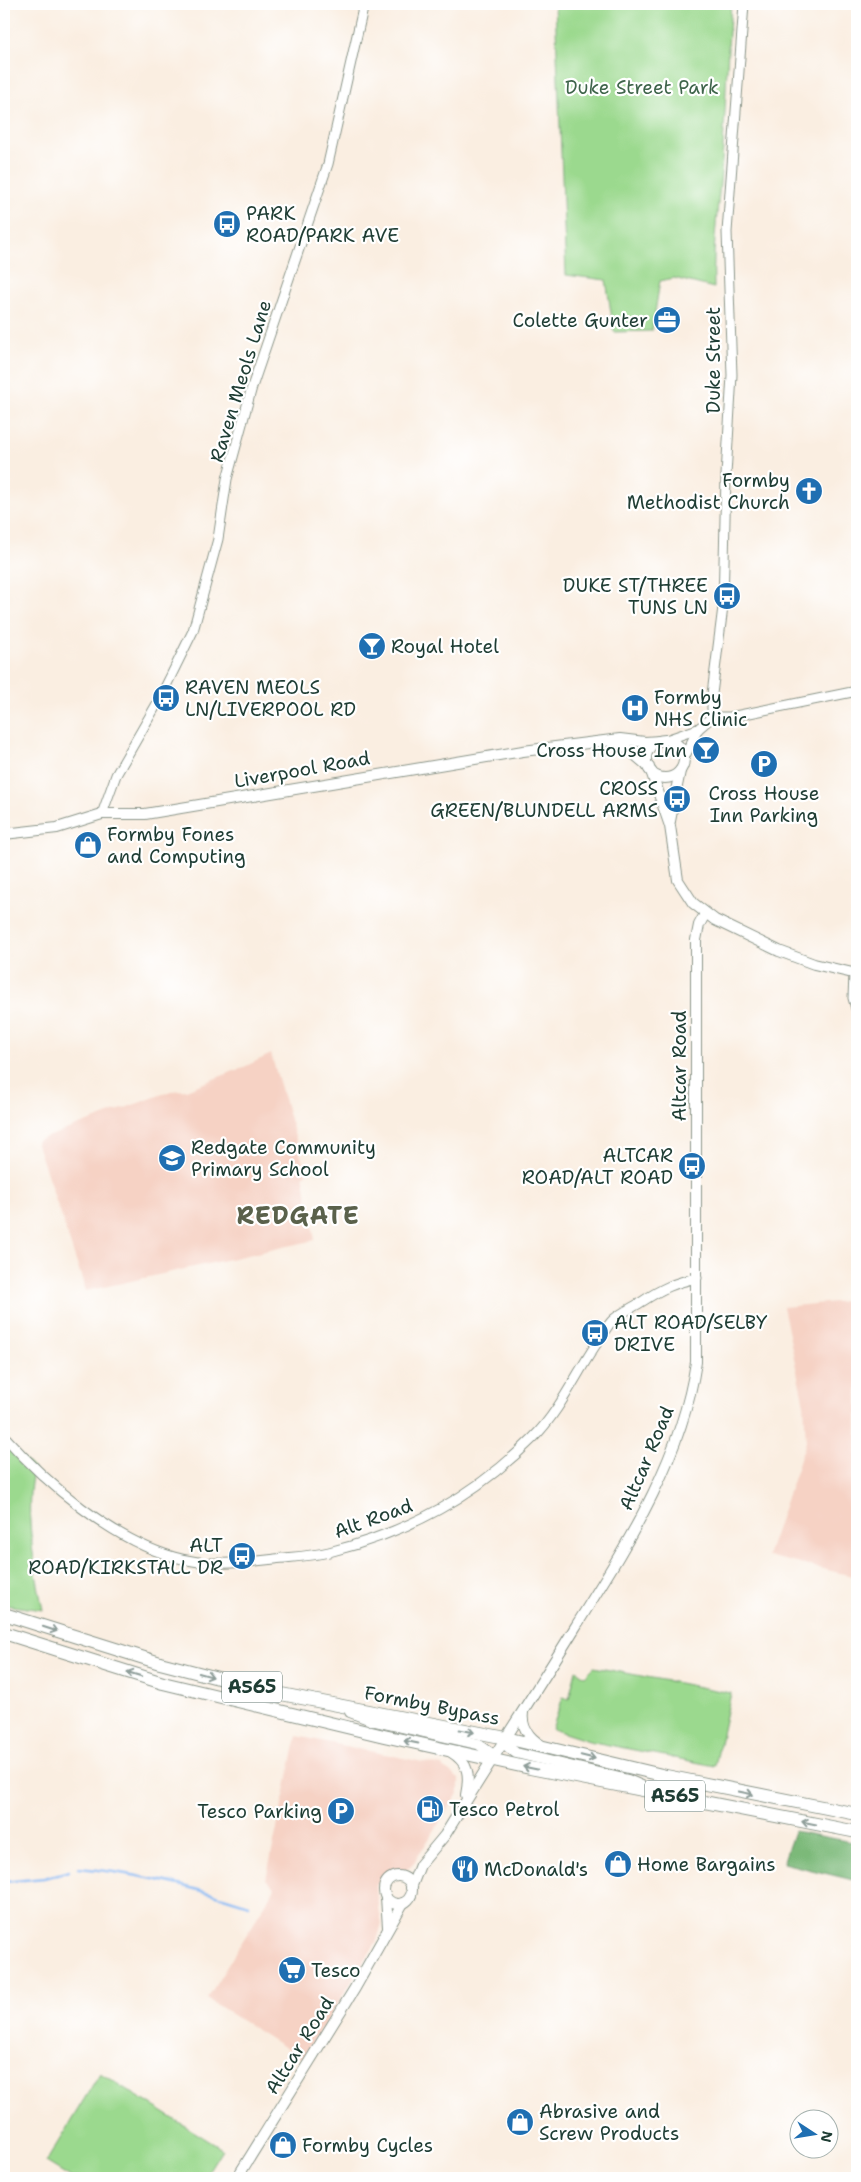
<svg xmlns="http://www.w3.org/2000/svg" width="861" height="2182" font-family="'Shantell Sans',sans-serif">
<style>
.built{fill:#f6d2c4}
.green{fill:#9bd98e;stroke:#5d8b61}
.forest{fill:#7cb979;stroke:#4e7b56}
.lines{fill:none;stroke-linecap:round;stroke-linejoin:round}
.stream{stroke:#87b9f4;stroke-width:2.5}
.tertiary-casing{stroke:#8c968a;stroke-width:11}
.secondary-casing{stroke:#8c968a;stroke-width:12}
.trunk-casing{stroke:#8c968a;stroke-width:14}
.tertiary{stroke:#fff;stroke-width:9}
.secondary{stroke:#fff;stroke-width:10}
.trunk{stroke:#fff;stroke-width:12}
.oneway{stroke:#8f9e9a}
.labels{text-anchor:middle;stroke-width:4.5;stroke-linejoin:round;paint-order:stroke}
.shield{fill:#fff;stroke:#627771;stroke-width:1}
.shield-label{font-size:18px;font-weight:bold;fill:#1f3d34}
.park-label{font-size:19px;fill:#3e644a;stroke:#fff}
.poi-label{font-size:19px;fill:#1f3d34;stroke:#fff;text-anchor:start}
.street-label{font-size:19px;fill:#1f3d34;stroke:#fff}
.district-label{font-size:24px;font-weight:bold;letter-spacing:1px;fill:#5a614b;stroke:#fff}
</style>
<rect width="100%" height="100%" fill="#fff"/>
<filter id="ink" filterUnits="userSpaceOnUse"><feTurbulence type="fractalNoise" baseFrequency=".02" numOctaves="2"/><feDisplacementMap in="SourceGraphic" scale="10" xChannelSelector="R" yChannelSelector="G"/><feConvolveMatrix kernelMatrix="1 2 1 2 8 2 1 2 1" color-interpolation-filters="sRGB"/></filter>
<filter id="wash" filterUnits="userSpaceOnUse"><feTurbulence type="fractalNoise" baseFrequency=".0096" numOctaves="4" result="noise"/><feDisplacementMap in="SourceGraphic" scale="20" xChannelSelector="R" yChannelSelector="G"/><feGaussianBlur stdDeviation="1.12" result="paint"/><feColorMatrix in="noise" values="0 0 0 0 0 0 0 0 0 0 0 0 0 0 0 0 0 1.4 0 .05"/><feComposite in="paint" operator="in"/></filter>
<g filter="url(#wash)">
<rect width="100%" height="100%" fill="#faeee1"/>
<g class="built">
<path d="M271 1054 306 1174 303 1175 315 1240 86 1291 36 1141 171 1091 186 1090 244 1067Z"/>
<path d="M857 1300V1577L767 1556 806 1442 804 1404 783 1307Z"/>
<path d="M297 1736 442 1766 459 1779V1792L415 1861 403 1873 393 1871 376 1885 377 1899 382 1923 377 1941 303 2059 207 1999 275 1888 266 1879Z"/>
</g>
<g class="green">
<path d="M555 4H731C727 52 726 100 723 148 720 195 712 241 714 288L674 278 660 281 652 331 614 332 606 280 566 275Z"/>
<path d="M4 1440 34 1469C23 1505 35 1572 43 1610L4 1605Z"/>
<path d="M594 1667 731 1693 715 1766 589 1741 552 1729 563 1697 569 1699 576 1670 585 1676Z"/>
<path d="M100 2073 222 2149 204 2178H72L46 2162Z"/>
</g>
<path class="forest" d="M794 1831 857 1843V1881L783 1863Z"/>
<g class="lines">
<g class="stream">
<path d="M78 1868C136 1872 193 1887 249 1905"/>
<path d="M4 1882 44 1878 69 1871"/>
</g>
</g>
</g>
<g filter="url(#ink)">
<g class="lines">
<g class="tertiary-casing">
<g id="tertiary">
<path d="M712 717V694L723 607 726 475 732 375 727 232 744 4"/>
<path d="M666 740 698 729"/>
<path d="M684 758 698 729 712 717H730L857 691"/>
<path d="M102 814 116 775 158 702 193 631 218 539 227 479 252 387 328 164 364 4"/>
<path d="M854 974 853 998 857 1012"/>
<path d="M4 1436C47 1484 111 1539 174 1557 208 1567 241 1563 275 1559 293 1557 312 1556 329 1552 409 1532 475 1496 533 1438 560 1411 576 1374 597 1343 602 1336 607 1325 614 1319 622 1312 634 1307 643 1301 661 1289 676 1282 697 1278"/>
</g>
</g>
<g class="secondary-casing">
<g id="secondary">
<circle cx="665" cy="759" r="19"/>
<path d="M609 741 629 750 649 767"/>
<path d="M651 771 670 826 678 880 693 903 715 920 779 951 814 964 857 974"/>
<path d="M670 821 680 771"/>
<path d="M4 834 57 828 102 814H145L523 751 620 739 645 742 660 741"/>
<path d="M350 1712 371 1720 478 1744 491 1753 492 1760"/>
<path d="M523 1712C521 1727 528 1737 541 1745"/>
<path d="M506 1738 508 1747 516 1753 628 1780 642 1786"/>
<path d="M451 1752C469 1763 470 1775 466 1795"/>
<circle cx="398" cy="1890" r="14"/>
<path d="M411 1888 420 1865 445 1835C488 1765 533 1696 576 1626 627 1544 682 1459 696 1362V940L699 925 705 914"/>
<path d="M386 1897 388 1927"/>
<path d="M237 2178 355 1988 403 1903"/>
</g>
</g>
<g class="trunk-casing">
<g id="trunk">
<path d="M4 1614 160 1663 276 1693 506 1738 666 1776 857 1814"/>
<path d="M4 1633 163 1683 384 1736 530 1768 857 1832"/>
</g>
</g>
<use href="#tertiary" class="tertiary"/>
<use href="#secondary" class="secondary"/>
<use href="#trunk" class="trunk"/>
</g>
<defs><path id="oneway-shaft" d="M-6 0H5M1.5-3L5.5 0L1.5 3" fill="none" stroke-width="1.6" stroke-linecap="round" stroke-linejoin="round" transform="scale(1.25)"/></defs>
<g class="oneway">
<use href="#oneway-shaft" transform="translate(50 1629) rotate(18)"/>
<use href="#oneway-shaft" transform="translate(134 1674) rotate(-163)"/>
<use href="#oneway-shaft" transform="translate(206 1675) rotate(15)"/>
<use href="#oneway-shaft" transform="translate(467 1731) rotate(11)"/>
<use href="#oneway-shaft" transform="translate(411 1742) rotate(-168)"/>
<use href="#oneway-shaft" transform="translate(588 1757) rotate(14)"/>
<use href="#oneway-shaft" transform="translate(530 1768) rotate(-168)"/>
<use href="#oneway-shaft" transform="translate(746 1793) rotate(12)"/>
<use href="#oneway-shaft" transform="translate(809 1823) rotate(-169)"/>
</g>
</g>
<defs>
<g id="bus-disc" transform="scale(1.4375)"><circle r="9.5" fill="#1f6fb2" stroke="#fff"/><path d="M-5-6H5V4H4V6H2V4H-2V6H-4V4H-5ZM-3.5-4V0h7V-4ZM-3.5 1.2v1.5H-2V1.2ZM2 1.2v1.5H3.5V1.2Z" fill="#fff"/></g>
<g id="office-disc" transform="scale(1.4375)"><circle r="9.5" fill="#1f6fb2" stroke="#fff"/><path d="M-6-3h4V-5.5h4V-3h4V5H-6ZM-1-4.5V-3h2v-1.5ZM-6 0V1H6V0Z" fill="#fff"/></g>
<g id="church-disc" transform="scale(1.4375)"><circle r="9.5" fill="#1f6fb2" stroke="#fff"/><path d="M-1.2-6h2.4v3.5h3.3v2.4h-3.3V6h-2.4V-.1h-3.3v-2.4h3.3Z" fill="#fff"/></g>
<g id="bar-disc" transform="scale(1.4375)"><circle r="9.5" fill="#1f6fb2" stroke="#fff"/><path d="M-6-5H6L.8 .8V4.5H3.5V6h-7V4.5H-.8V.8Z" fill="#fff"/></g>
<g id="hospital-disc" transform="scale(1.4375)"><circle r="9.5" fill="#1f6fb2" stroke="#fff"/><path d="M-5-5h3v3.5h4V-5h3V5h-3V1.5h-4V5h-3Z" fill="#fff"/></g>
<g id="parking-disc" transform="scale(1.4375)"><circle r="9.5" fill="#1f6fb2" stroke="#fff"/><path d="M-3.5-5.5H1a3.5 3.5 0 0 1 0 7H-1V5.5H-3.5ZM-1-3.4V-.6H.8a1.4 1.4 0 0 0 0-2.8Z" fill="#fff"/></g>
<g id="shop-disc" transform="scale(1.4375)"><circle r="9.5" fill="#1f6fb2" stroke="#fff"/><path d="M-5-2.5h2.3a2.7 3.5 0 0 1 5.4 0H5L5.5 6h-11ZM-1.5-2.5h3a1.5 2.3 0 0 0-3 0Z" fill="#fff"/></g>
<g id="school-disc" transform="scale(1.4375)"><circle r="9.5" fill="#1f6fb2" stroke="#fff"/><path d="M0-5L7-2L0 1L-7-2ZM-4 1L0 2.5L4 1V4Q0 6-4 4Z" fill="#fff"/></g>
<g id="fuel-disc" transform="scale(1.4375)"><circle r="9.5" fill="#1f6fb2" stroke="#fff"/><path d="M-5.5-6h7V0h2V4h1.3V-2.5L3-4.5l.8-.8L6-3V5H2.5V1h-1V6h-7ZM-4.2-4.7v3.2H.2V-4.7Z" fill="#fff"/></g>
<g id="restaurant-disc" transform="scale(1.4375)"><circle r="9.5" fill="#1f6fb2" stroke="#fff"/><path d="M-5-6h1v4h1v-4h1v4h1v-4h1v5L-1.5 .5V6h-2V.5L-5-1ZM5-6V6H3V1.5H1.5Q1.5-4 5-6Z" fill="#fff"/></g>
<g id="supermarket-disc" transform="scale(1.4375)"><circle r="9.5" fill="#1f6fb2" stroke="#fff"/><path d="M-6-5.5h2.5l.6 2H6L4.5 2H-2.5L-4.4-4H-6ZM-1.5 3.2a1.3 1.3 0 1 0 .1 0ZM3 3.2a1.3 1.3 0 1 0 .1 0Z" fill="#fff"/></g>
</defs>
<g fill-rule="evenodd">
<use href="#bus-disc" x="227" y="224"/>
<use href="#office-disc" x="667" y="320"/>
<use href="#church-disc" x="809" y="491"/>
<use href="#bus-disc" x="727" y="596"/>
<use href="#bar-disc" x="372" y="646"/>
<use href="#bus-disc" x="166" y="698"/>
<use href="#hospital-disc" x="635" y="708"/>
<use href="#bar-disc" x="706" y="750"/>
<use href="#parking-disc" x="764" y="764"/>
<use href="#bus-disc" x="677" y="799"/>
<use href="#shop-disc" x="88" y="845"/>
<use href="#school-disc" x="172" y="1158"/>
<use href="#bus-disc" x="692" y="1166"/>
<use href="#bus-disc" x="595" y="1333"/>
<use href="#bus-disc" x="242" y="1556"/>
<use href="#fuel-disc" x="430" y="1809"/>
<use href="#parking-disc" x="341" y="1811"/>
<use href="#shop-disc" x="618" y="1864"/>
<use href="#restaurant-disc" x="465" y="1869"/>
<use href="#supermarket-disc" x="292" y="1970"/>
<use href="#shop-disc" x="520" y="2122"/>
<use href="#shop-disc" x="283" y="2145"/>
</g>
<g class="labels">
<g class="shield">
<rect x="222" y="1671.5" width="60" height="31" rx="4"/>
<rect x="645" y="1780.5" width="60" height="31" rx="4"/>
</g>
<g class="shield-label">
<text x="252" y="1693">A565</text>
<text x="675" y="1802">A565</text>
</g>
<g class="park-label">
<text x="642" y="94">Duke Street Park</text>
</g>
<g class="poi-label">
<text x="246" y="220">PARK<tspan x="246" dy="22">ROAD/PARK AVE</tspan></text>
<text x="648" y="327" text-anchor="end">Colette Gunter</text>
<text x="790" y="487" text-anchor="end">Formby<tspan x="790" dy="22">Methodist Church</tspan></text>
<text x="708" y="592" text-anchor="end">DUKE ST/THREE<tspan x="708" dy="22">TUNS LN</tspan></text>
<text x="391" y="653">Royal Hotel</text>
<text x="185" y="694">RAVEN MEOLS<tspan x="185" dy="22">LN/LIVERPOOL RD</tspan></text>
<text x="654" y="704">Formby<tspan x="654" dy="22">NHS Clinic</tspan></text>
<text x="687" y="757" text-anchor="end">Cross House Inn</text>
<text x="658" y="795" text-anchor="end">CROSS<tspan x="658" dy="22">GREEN/BLUNDELL ARMS</tspan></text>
<text x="764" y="800" text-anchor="middle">Cross House<tspan x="764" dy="22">Inn Parking</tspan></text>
<text x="107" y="841">Formby Fones<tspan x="107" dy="22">and Computing</tspan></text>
<text x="191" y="1154">Redgate Community<tspan x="191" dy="22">Primary School</tspan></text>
<text x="673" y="1162" text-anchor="end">ALTCAR<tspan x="673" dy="22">ROAD/ALT ROAD</tspan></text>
<text x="614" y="1329">ALT ROAD/SELBY<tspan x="614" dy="22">DRIVE</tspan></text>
<text x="223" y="1552" text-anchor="end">ALT<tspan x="223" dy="22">ROAD/KIRKSTALL DR</tspan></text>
<text x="449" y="1816">Tesco Petrol</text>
<text x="322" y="1818" text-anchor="end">Tesco Parking</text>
<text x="637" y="1871">Home Bargains</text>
<text x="484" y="1876">McDonald's</text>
<text x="311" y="1977">Tesco</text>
<text x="539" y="2118">Abrasive and<tspan x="539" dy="22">Screw Products</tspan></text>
<text x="302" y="2152">Formby Cycles</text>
</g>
<g class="street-label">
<text transform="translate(713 360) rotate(-90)" y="7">Duke Street</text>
<text transform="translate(240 381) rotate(-73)" y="7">Raven Meols Lane</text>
<text transform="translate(302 769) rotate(-10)" y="7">Liverpool Road</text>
<text transform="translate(679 1066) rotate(-90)" y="7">Altcar Road</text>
<text transform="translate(646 1458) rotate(-67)" y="7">Altcar Road</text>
<text transform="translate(373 1518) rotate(-20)" y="7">Alt Road</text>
<text transform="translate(432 1705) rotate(11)" y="7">Formby Bypass</text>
<text transform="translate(299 2045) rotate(-58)" y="7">Altcar Road</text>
</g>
<g class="district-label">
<text x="298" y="1224">REDGATE</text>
</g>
</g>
<rect width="861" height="2182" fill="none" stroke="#fff" stroke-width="20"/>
<g transform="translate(814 2134) rotate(102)"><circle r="24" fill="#ffffff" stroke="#a5b1ae"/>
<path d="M0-4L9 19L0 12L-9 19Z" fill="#1f6fb2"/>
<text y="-8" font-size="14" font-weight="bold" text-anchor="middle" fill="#1f3d34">N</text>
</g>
</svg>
